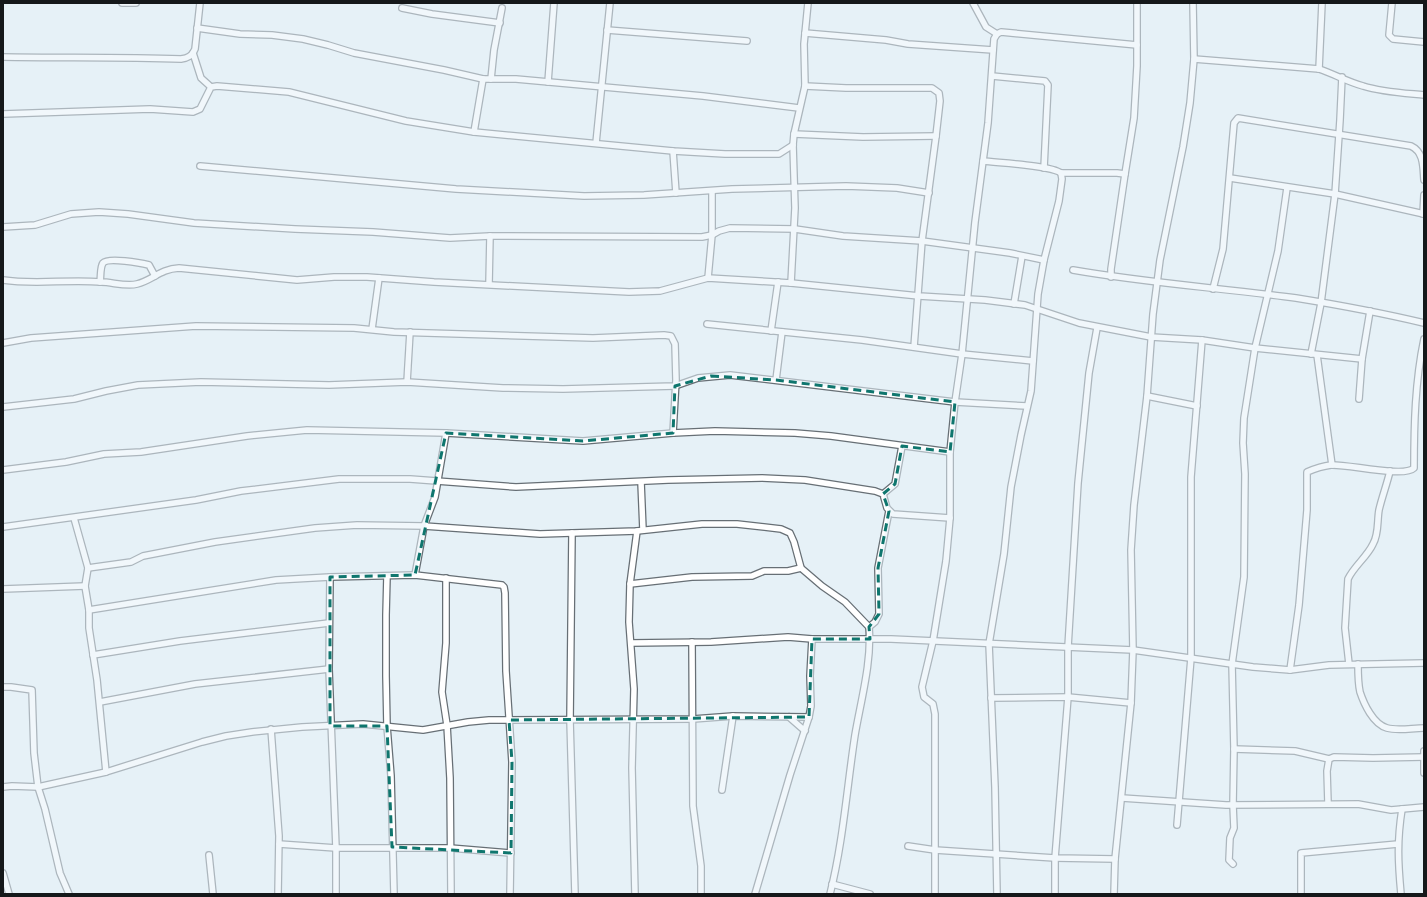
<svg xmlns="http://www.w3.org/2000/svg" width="1427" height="897" font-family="'Noto Sans',sans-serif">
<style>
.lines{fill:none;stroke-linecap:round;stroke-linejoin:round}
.street-casing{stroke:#676f75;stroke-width:8}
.street{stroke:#fff;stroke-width:5.5}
.marked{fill:none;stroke:#0f766e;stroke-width:3;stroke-dasharray:8 5;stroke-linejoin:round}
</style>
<rect width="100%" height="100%" fill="#e6f1f7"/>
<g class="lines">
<g class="street-casing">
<g id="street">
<path d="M122 3H136"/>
<path d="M973 3 986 27 997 34"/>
<path d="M1392 3 1389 35 1393 39 1424 42"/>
<path d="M402 8 432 14 500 23"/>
<path d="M197 28 240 34 272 35 303 39 328 45 354 53 444 70 483 79H516L703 96 799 108"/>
<path d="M607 30 747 41"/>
<path d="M805 33 886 40 908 44 993 50"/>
<path d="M193 53 201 78 211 87"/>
<path d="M3 57C62 58 122 57 181 59 188 58 192 56 195 49L200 3"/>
<path d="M1194 59 1319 69C1334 74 1348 82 1363 86 1382 92 1403 93 1424 95"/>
<path d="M1319 69 1322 3"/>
<path d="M992 76 1045 81 1048 85 1044 168"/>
<path d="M491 79 494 50 502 8"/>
<path d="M548 82 554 3"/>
<path d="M805 86 846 88H932L939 93 940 101 936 136 922 241 914 347"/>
<path d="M3 114 150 109 193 112 200 109 211 87 217 86 289 92 406 121 474 132 673 151 725 154H779L793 145"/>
<path d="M474 132 483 79"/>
<path d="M794 134 863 137 936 136"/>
<path d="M596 143 610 3"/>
<path d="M673 151 676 193"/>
<path d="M983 161C999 163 1050 165 1061 173H1117L1125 174 1111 269V277"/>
<path d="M200 166 456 189 584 196 644 195 732 189 846 186 897 188 929 193"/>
<path d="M1125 174 1134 118 1137 66V3"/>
<path d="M1230 178 1335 194 1424 214"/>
<path d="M1423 214 1424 195"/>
<path d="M3 227 35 225 71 214 99 212 128 214 194 223 295 229 373 232 450 238 490 236 702 237 712 235 719 231 730 228 795 229 843 236 922 241 1010 253 1044 260"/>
<path d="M1073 270C1147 283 1222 288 1296 298 1339 305 1382 313 1424 323"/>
<path d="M708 278 712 235V191"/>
<path d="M3 280C35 285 68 279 101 282 112 282 126 287 137 284 153 280 160 269 179 268L297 280 334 277H367L434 282 629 292 660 291 708 278 791 283 919 296 985 300 1025 305 1079 323 1151 337 1202 340 1255 348 1362 359"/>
<path d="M100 282C101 276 100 267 103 263 108 257 141 263 149 265L155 276"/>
<path d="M791 283 795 208 793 145 794 134 805 86 804 44 808 3"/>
<path d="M489 284 490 236"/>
<path d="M1213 289 1223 249 1234 123 1238 118 1411 146C1424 152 1423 167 1424 180"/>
<path d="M1014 304 1022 256"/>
<path d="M707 324 862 340 962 354 1033 361"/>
<path d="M372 329 379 278"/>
<path d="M771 331 778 282"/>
<path d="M3 343 31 338 196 326 354 328 394 332 593 338 664 335 671 336 675 344 676 380 673 433"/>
<path d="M1311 354 1321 303 1335 194 1340 120 1342 77"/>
<path d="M1317 355 1332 465"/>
<path d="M776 380 782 332"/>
<path d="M407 382 410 332"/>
<path d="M1147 396 1197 406"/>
<path d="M1359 399 1362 359 1370 311"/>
<path d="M3 407 74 399 106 391 138 385 201 382 329 385 407 382 503 388 563 389 675 386 698 378 730 375 955 402 1027 406"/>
<path d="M3 470 66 462 104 454 141 452 247 436 307 430 446 433 583 441 673 433 715 431 795 433 831 436 950 452"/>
<path d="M641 482 643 530"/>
<path d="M883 494 895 484 902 446"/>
<path d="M74 518 88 568 85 586 89 610V628L97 680 106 772"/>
<path d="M3 527 196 500 241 491 339 479H410L516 487 668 480 762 478 805 480 875 491 883 494 887 508 893 514 950 518"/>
<path d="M572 533 570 720 575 894"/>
<path d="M88 568 131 562 143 556 215 542 315 528 357 525 424 526 540 534 637 531 702 524H737L781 529 790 533 794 542 801 568 822 586 845 602 869 627"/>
<path d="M415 575 424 526 435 497 446 433"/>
<path d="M387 576 386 615V676L387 726 391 776 394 894"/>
<path d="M330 577 329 669 336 848V894"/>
<path d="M446 578V643L442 692 447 725 450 778 451 894"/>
<path d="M630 584 692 577 752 576 764 571H788L801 568"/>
<path d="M3 589 85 586"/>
<path d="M89 610 276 580 330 577 415 575 502 585 504 587 505 593 506 671 512 762 510 894"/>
<path d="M692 642 693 806 701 866V894"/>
<path d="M631 643 711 642 788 637 812 639H891L1133 650 1253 667 1290 670 1329 665 1424 663"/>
<path d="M93 655 180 641 329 623"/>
<path d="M1349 664 1345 628 1348 579C1354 566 1367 557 1373 544 1379 534 1377 521 1379 510 1382 497 1387 484 1390 471"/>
<path d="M1358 664C1358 673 1358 683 1360 692 1364 704 1373 724 1387 728 1398 731 1412 728 1424 728"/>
<path d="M1290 670 1299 605 1307 510V472C1314 469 1323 466 1331 465 1348 464 1404 478 1414 468 1414 425 1415 382 1424 339"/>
<path d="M3 687H11L32 690 34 753 38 787 45 809 60 873 69 894"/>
<path d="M991 698 1068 697 1131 703"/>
<path d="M100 702 195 684 329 669"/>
<path d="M789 717 805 731"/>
<path d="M271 729 279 836 278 894"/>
<path d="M1234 749 1295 751 1329 759"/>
<path d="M1424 751V773"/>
<path d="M3 787 12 786 38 787 106 772 202 742 226 736 252 732 302 727 363 724 423 730 468 722 489 720 693 719 733 716 809 717"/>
<path d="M722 790 733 716"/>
<path d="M1122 798 1226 805 1358 804 1391 810 1424 807"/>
<path d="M1328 803 1327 771 1329 759 1334 757 1373 758 1424 757"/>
<path d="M1177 825 1191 658V477L1202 340"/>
<path d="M279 844 336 848H450L511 853"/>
<path d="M908 846 935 850 1055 858 1115 859"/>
<path d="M209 855 213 894"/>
<path d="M1233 864 1229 860 1230 838 1234 828 1233 805 1234 749 1232 664 1244 577 1245 474 1243 443 1244 418 1255 348 1278 251 1287 188"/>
<path d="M3 873 9 894"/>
<path d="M832 884 870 894"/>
<path d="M635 894 632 768 634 689 629 622 630 584 637 531"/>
<path d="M755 894 790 775 809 717 811 706 810 676 812 639"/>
<path d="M830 894C843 843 847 787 855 735 861 700 872 661 869 627L875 622 879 614 878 568 889 511"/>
<path d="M935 894V714L933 704 924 697 922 687 933 641 946 561 950 518V452L955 402 962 354 975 222 988 123 994 39 997 34 1001 32 1137 45"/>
<path d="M997 894 995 787 989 644 1004 554 1011 487 1021 435 1031 391 1038 294 1044 260 1059 201 1062 179 1061 173"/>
<path d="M1055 894V858L1068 697V647L1078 483 1089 373 1097 328"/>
<path d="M1114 894 1115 859 1131 703 1133 650 1131 550 1134 505 1147 396 1153 314 1160 260 1183 147 1190 103 1194 59 1193 3"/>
<path d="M1301 894V853L1398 844"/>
<path d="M1401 894C1398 862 1397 841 1402 809"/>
</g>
</g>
<use href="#street" class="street"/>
</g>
<path d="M0 0H1427V897H0ZM711 376 776 380 955 402 950 452 902 446 895 484 883 494 889 511 878 568 879 614 869 627 870 639H812L809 717 509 720 512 762 511 853 392 847 387 726H330V577L415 575 446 433 583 441 673 433 675 386Z" fill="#e6f1f7" fill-opacity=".55" fill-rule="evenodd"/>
<path class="marked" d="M711 376 776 380 955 402 950 452 902 446 895 484 883 494 889 511 878 568 879 614 869 627 870 639H812L809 717 509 720 512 762 511 853 392 847 387 726H330V577L415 575 446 433 583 441 673 433 675 386Z"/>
<rect width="1427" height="897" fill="none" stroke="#15181a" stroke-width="8"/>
</svg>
